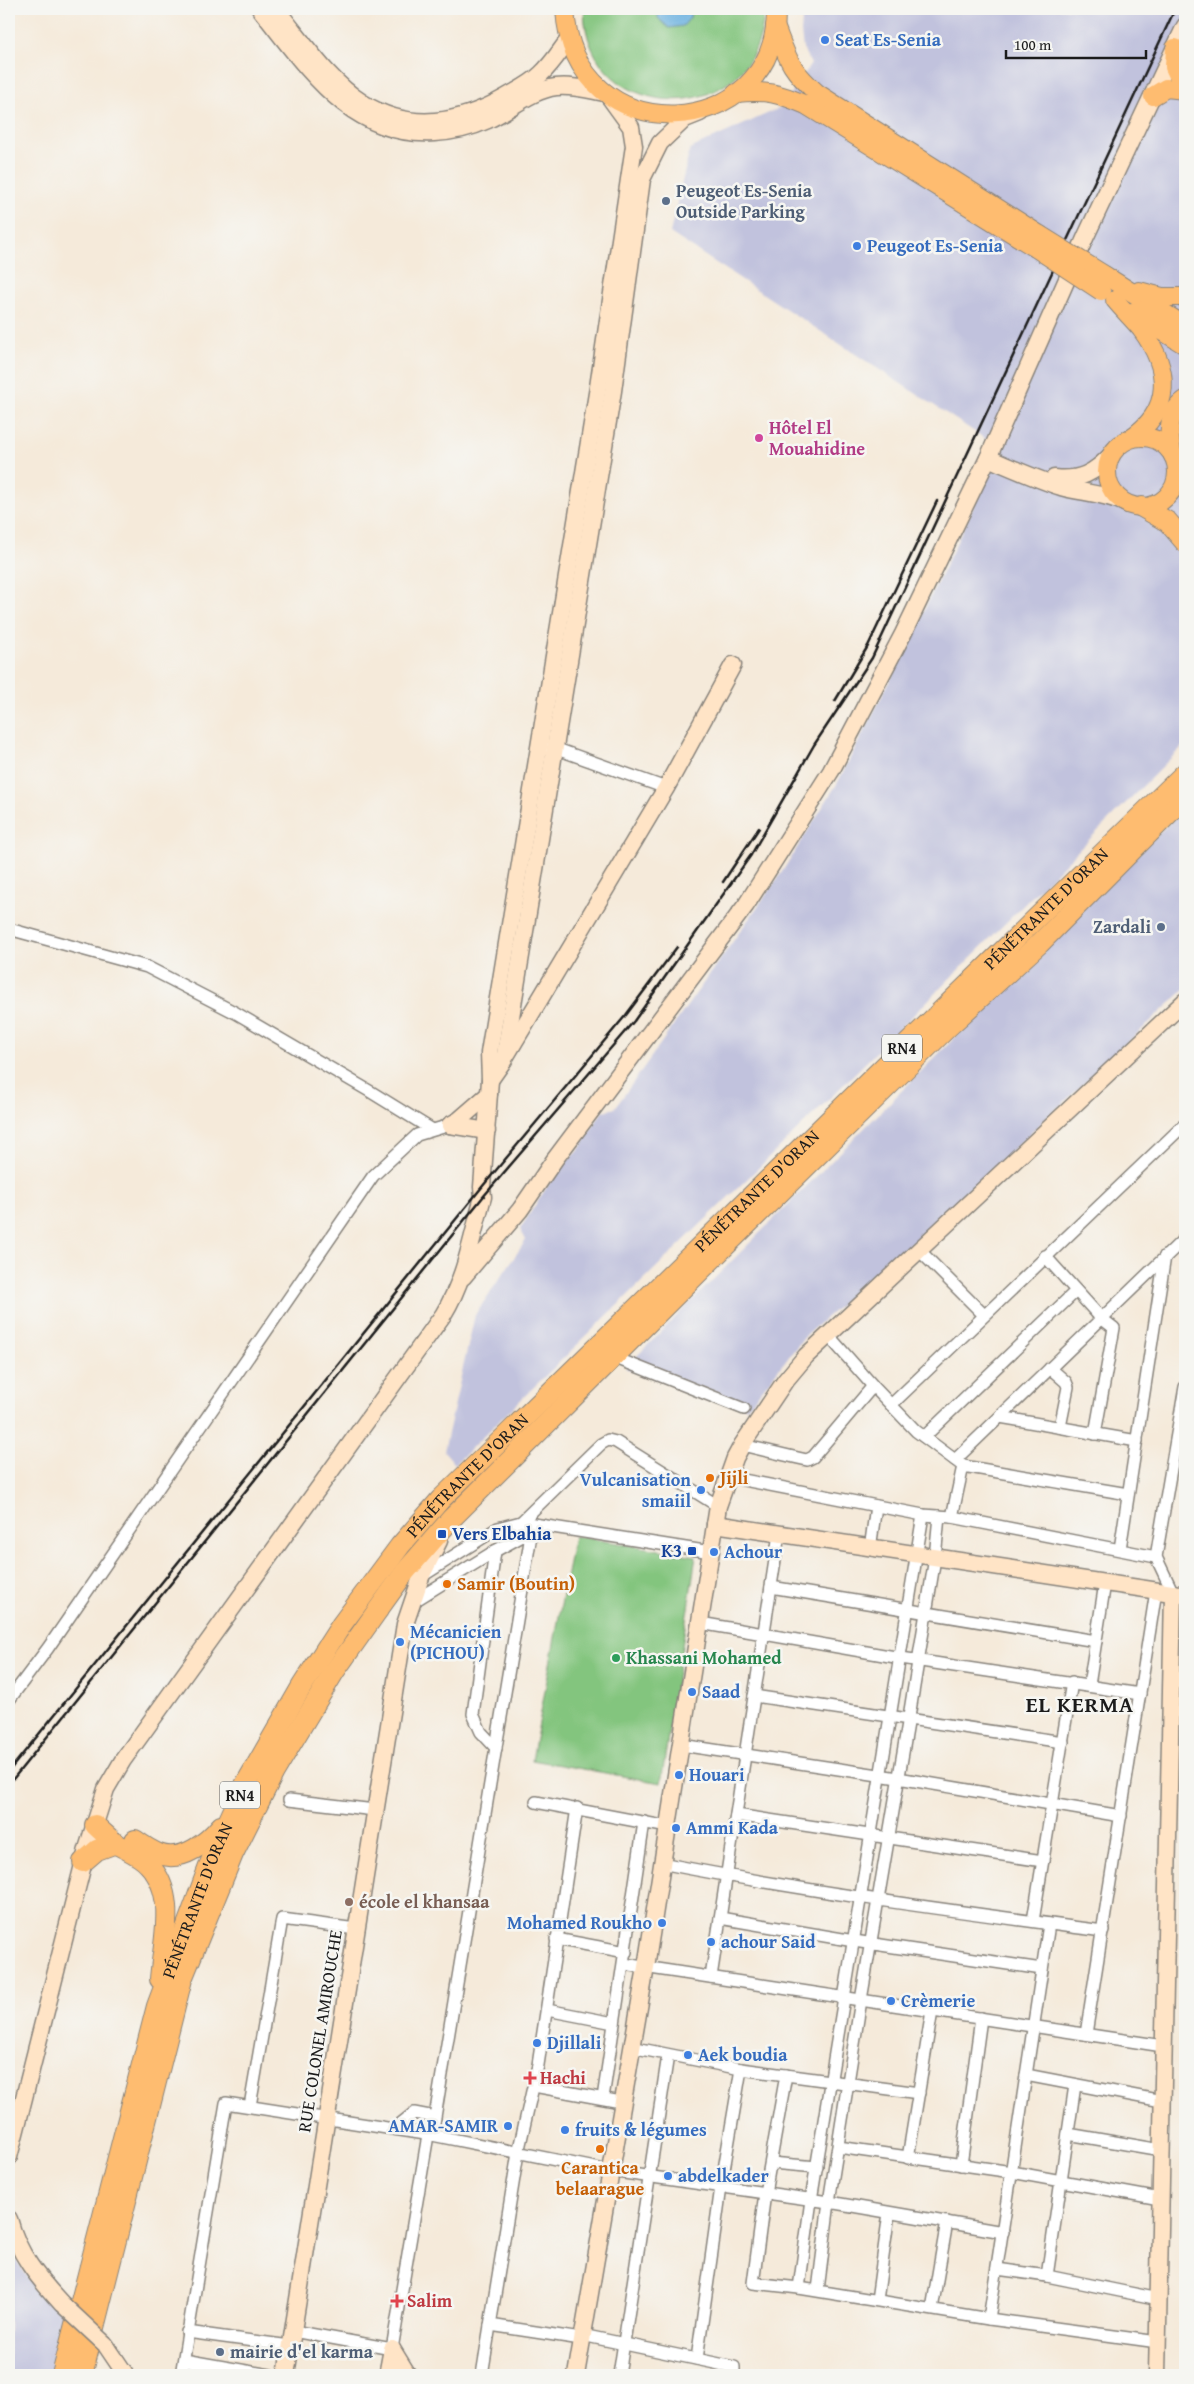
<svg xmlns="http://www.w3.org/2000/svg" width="1194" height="2384" font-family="'Gentium Book Plus',serif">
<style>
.industrial{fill:#c1c2dd}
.green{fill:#83c57e;stroke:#50704d}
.water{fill:#69b0e0;stroke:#42667e}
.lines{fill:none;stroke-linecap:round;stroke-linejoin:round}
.street-casing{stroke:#88837b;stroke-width:14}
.secondary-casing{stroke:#88837b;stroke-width:19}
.primary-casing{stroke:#88837b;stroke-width:20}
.highway-casing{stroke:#88837b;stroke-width:22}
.street{stroke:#fff;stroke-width:11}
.secondary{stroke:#ffe4c6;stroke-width:16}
.primary{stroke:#febc70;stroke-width:18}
.highway{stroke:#febc70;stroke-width:20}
.rail{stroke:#1c1c1c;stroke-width:2.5}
.secondary-bridge-casing{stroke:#88837b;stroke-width:19;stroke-linecap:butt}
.primary-bridge-casing{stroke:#88837b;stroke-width:20;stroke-linecap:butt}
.secondary-bridge{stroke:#ffe4c6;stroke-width:16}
.primary-bridge{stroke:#febc70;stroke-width:18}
.shop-dot{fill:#3f7fe0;stroke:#f6f6f2;stroke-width:2}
.service-dot{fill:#5c6f8a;stroke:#f6f6f2;stroke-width:2}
.hotel-dot{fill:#d1479c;stroke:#f6f6f2;stroke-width:2}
.food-dot{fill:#e8710a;stroke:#f6f6f2;stroke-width:2}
.transit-dot{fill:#1a4fb4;stroke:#f6f6f2;stroke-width:2}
.leisure-dot{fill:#2e9e5b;stroke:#f6f6f2;stroke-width:2}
.education-dot{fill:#8d6e63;stroke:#f6f6f2;stroke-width:2}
.health-dot{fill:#e0444e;stroke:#f6f6f2;stroke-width:2}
.labels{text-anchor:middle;stroke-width:5;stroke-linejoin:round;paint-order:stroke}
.shield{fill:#f6f6f2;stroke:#5d5d5c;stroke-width:1}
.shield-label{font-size:16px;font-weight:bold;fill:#1c1c1c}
.shop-label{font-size:18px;font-weight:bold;fill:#366cbe;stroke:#f6f6f2;text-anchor:start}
.service-label{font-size:18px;font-weight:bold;fill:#4e5e75;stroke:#f6f6f2;text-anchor:start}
.hotel-label{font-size:18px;font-weight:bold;fill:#b23c85;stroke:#f6f6f2;text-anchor:start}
.street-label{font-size:18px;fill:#1c1c1c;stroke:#f6f6f2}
.food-label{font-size:18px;font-weight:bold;fill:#c56008;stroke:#f6f6f2;text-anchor:start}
.transit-label{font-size:18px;font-weight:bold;fill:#164399;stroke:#f6f6f2;text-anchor:start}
.leisure-label{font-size:18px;font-weight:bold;fill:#27864d;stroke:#f6f6f2;text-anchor:start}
.education-label{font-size:18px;font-weight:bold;fill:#785e54;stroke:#f6f6f2;text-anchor:start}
.health-label{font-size:18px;font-weight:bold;fill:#be3a42;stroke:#f6f6f2;text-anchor:start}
.district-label{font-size:22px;font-weight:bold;letter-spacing:1px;fill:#1c1c1c;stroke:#f6f6f2}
</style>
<rect width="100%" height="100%" fill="#f6f6f2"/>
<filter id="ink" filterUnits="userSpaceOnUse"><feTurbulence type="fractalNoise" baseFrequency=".02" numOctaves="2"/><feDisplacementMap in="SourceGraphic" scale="10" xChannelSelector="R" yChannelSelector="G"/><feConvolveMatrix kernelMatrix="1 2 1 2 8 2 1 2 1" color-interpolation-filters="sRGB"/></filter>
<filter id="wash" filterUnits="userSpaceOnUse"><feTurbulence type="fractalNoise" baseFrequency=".0096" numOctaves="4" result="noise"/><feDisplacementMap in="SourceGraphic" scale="20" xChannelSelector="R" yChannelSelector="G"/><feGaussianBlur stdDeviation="1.12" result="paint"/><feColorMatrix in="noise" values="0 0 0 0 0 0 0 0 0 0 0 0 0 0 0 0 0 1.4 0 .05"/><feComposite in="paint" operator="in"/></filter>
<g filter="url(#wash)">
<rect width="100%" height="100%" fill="#f5eada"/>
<g class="industrial">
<path d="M803 9H1185V744L829 1099 455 1464 444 1451 475 1315 526 1240 520 1229 561 1165 578 1151 602 1112 615 1108 782 872 837 784 903 655 1001 449 670 233 690 149 782 107 811 64 803 49 801 32Z"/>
<path d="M1185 807V989L913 1243 807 1334 747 1408 625 1368Z"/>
<path d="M9 2244 14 2256 28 2278 72 2318 54 2375H9Z"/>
</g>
<g class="green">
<path d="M584 9H658L691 12V9H764C762 131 585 129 584 9Z"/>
<path d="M574 1536 696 1556 661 1783 532 1760Z"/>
</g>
<path class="water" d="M658 9H691L690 18 683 26 669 28 658 18Z"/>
</g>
<g filter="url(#ink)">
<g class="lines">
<g class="street-casing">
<g id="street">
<path d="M548 748H554L666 788"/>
<path d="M9 929 147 967 236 1013 371 1092 431 1129"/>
<path d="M919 1250 984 1315"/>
<path d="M1045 1256 1101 1318 1114 1328 1095 1434"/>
<path d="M828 1335 873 1386 916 1431 963 1466 952 1517"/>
<path d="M613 1357 744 1409"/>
<path d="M1050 1368 1066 1382 1068 1387 1060 1427"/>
<path d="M891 1405 1185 1124"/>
<path d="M1000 1417 1137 1441"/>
<path d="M924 1437 1076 1291"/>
<path d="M742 1445 798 1458 807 1460 813 1457 873 1386"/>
<path d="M955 1460 1185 1238"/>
<path d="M963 1466 1128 1494"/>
<path d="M728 1477 923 1515 952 1517 1156 1557"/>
<path d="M521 1522 601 1444 608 1440 616 1442 718 1506"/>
<path d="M870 1549 876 1506"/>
<path d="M1120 1549 1165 1256"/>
<path d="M495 1551 473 1714 481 1732 496 1748"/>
<path d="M422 1576 498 1528 521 1522 711 1552"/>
<path d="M771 1587 1096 1641"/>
<path d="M1173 1593 1156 1557 1185 1387"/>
<path d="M411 1603 495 1551 537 1528"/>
<path d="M700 1623 901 1658 1140 1694"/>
<path d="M1089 1685 1105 1583"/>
<path d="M754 1696 1063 1742"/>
<path d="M9 1700 48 1648 373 1176 417 1135 450 1125"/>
<path d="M681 1745 898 1778 1121 1816"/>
<path d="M289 1800 375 1810"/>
<path d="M536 1802 668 1827"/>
<path d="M736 1815 1043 1861"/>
<path d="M661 1863C807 1892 955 1911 1103 1931"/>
<path d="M720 1918 854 1941 1042 1969"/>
<path d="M1033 1921 1072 1682"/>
<path d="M556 1939 626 1952"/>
<path d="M624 1964 1163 2046"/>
<path d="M711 1977 779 1534"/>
<path d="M547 2010 614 2023"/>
<path d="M1086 2034 1156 1591"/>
<path d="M631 2047 741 2069 919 2093"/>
<path d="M786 2075 765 2193 753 2283 799 2288 989 2319 1158 2342"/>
<path d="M1026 2075 1162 2101"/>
<path d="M534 2086 621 2102"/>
<path d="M603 2098 644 1822"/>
<path d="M250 2106 282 1919 356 1929"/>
<path d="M394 2129 414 2113 435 2117"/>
<path d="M1068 2134 1161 2150"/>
<path d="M432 2135 532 1529"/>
<path d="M838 2147 1012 2172 1160 2199"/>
<path d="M908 2158 932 2011"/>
<path d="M771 2163 817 2167"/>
<path d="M961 2165 981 2018"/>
<path d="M997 2269 1047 2276 1159 2299"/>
<path d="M1047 2276 1075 2085"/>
<path d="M799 2288 811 2200 923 1515"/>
<path d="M818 2290 829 2202 861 2000 908 1723 935 1558 939 1516"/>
<path d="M877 2300 889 2213"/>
<path d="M932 2309 947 2222"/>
<path d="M989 2319 1049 1924"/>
<path d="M490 2325 581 2339"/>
<path d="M293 2331 392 2349 428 2135"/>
<path d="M187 2332 290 2346"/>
<path d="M582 2335 734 2367V2375"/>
<path d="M697 2359 721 2187 741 2069"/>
<path d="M184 2360 270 2375"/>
<path d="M181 2375 226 2103 432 2135 610 2171 829 2202 1003 2232"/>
<path d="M482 2375 518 2153 538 2065 577 1808"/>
<path d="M619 2375 668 2055"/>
</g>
</g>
<g class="secondary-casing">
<g id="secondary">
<path d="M260 9C306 66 350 138 434 133 453 132 471 128 488 120 510 110 532 90 556 87 572 85 589 90 605 93"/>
<path d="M276 9C302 40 328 81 363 103 411 133 460 123 506 97 518 90 531 84 541 74 552 64 560 51 569 39"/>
<path d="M988 458C1012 468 1036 479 1061 487 1083 493 1103 493 1125 503"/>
<path d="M1054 478C1080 481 1094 473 1111 455"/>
<path d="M506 1056 666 788 733 665"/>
<path d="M490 1080 504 1060 613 391 642 179 660 143 685 119 700 113"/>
<path d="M450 1125 459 1120 489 1094"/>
<path d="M450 1125 487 1131"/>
<path d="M463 1277 520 1210 555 1159 746 905 831 771 903 634 988 458 1086 236 1185 26"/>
<path d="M715 1524 1185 1595"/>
<path d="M9 2157 87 1849 106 1789 123 1760 443 1315C465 1280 472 1236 483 1197L482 1187 490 1080 489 1053 598 387 634 146 631 127 607 94"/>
<path d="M9 2219C18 2254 38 2278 62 2304"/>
<path d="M105 2344 126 2375"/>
<path d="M392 2349 408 2375"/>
<path d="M286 2375 405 1624 421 1577 439 1541"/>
<path d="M387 2375 392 2349"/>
<path d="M576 2375 646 1967 718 1506 735 1458 742 1445 785 1381 806 1356 1185 1001"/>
<path d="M1157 2375 1173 1593"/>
</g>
</g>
<g class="primary-casing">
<g id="primary">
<path d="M565 9C573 156 779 143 776 9"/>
<path d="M775 26C788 59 789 68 817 93L1040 235"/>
<path d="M1175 48 1174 67 1184 89"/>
<path d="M736 93C767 90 778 93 806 105L1034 247"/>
<path d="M1153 96 1166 88 1185 90"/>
<path d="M1106 276 1185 326"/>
<path d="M1139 291 1162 297H1185"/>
<path d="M1115 300C1123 310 1133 319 1141 329 1171 369 1173 411 1129 439"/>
<path d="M1132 312 1185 345"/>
<circle cx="1142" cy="472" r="35"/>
<path d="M1173 456C1168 435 1166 414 1185 400"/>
</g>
</g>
<g class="highway-casing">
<g id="highway">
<path d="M1142 507 1168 522 1185 542"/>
<path d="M95 1825C101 1831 108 1837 115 1843 126 1850 139 1854 148 1864 178 1894 163 1941 160 1979"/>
<path d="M135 1840C142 1845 151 1851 159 1854 182 1863 208 1842 221 1826"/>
<path d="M83 1862 97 1850 116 1843"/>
<path id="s1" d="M62 2375 157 2006 214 1853 245 1785 302 1686 342 1624 400 1546 441 1499 1185 773"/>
<path d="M82 2375 182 1979 233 1854 274 1772 334 1672 375 1614 405 1572 451 1519 705 1266 948 1027 1040 943 1185 797"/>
</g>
</g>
<use href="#street" class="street"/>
<use href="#secondary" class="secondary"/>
<use href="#primary" class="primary"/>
<use href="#highway" class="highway"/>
<g class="rail">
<path d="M835 701 868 646 937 501"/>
<path d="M723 882 759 828"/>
<path d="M9 1771 482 1187 626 1015 677 947"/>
<path d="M9 1784 483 1197 634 1021 751 855 814 745 872 658 1175 9"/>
</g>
<g class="secondary-bridge-casing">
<path id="secondary-bridge" d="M62 2304 105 2344"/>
</g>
<g class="primary-bridge-casing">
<g id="primary-bridge">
<path d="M1040 235 1106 276"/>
<path d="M1034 247 1101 291"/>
</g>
</g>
<use href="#secondary-bridge" class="secondary-bridge"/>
<use href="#primary-bridge" class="primary-bridge"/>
</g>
</g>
<g class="shop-dot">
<circle cx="825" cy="40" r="5"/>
<circle cx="857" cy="246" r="5"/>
<circle cx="701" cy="1490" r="5"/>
<circle cx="714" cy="1552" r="5"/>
<circle cx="400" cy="1642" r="5"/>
<circle cx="692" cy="1692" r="5"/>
<circle cx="679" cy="1775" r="5"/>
<circle cx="676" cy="1828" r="5"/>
<circle cx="662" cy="1923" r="5"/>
<circle cx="711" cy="1942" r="5"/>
<circle cx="891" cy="2001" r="5"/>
<circle cx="537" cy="2043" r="5"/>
<circle cx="688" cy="2055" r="5"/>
<circle cx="508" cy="2126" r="5"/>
<circle cx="565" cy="2130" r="5"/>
<circle cx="668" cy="2176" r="5"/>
</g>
<g class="service-dot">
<circle cx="666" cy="201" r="5"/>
<circle cx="1161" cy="927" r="5"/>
<circle cx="220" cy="2352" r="5"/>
</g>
<circle class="hotel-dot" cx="759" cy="438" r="5"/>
<g class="food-dot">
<circle cx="710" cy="1478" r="5"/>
<circle cx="447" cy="1584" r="5"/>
<circle cx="600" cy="2149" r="5"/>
</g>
<g class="transit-dot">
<rect x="437" y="1529" width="10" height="10" rx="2.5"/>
<rect x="687" y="1546" width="10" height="10" rx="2.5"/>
</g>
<circle class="leisure-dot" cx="616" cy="1658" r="5"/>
<circle class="education-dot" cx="349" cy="1902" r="5"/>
<g class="health-dot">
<path d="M527.5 2070.5h5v5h5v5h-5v5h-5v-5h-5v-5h5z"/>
<path d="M394.5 2293.5h5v5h5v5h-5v5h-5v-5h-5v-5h5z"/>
</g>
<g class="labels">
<g class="shield">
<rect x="882" y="1034.5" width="40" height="27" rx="4"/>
<rect x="220" y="1781.5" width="40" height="27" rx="4"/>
</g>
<g class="shield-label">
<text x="902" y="1054">RN4</text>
<text x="240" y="1801">RN4</text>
</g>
<g class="shop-label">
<text x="835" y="46">Seat Es-Senia</text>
<text x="867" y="252">Peugeot Es-Senia</text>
<text x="691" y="1486" text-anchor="end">Vulcanisation<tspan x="691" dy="21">smaiil</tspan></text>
<text x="724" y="1558">Achour</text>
<text x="410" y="1638">Mécanicien<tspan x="410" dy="21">(PICHOU)</tspan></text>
<text x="702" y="1698">Saad</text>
<text x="689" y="1781">Houari</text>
<text x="686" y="1834">Ammi Kada</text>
<text x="652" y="1929" text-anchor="end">Mohamed Roukho</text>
<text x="721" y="1948">achour Said</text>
<text x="901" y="2007">Crèmerie</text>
<text x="547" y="2049">Djillali</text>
<text x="698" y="2061">Aek boudia</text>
<text x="498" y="2132" text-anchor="end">AMAR-SAMIR</text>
<text x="575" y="2136">fruits &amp; légumes</text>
<text x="678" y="2182">abdelkader</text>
</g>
<g class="service-label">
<text x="676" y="197">Peugeot Es-Senia<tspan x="676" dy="21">Outside Parking</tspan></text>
<text x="1151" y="933" text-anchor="end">Zardali</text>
<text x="230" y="2358">mairie d'el karma</text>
</g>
<g class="hotel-label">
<text x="769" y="434">Hôtel El<tspan x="769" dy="21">Mouahidine</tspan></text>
</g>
<g class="street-label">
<text dy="6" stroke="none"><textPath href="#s1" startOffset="1812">PÉNÉTRANTE D'ORAN</textPath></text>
<text dy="6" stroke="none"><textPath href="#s1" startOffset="1408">PÉNÉTRANTE D'ORAN</textPath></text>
<text dy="6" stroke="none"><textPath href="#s1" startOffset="1002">PÉNÉTRANTE D'ORAN</textPath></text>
<text dy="6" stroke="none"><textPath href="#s1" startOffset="494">PÉNÉTRANTE D'ORAN</textPath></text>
<text transform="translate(320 2031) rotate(-81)" y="6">RUE COLONEL AMIROUCHE</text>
</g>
<g class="food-label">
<text x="720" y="1484">Jijli</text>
<text x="457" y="1590">Samir (Boutin)</text>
<text x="600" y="2174" text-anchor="middle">Carantica<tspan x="600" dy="21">belaarague</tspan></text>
</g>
<g class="transit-label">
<text x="452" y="1540">Vers Elbahia</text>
<text x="682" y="1557" text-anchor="end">K3</text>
</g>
<g class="leisure-label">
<text x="626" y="1664">Khassani Mohamed</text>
</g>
<g class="education-label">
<text x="359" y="1908">école el khansaa</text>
</g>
<g class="health-label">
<text x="540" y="2084">Hachi</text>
<text x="407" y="2307">Salim</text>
</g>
<g class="district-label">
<text x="1080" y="1712">EL KERMA</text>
</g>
</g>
<rect width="1194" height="2384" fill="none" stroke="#f6f6f2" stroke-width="30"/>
<path d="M1006 50v8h140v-8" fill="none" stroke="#1c1c1c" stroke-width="2.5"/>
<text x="1014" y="50" font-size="15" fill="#1c1c1c" stroke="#f6f6f2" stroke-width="4" paint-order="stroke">100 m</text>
</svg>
